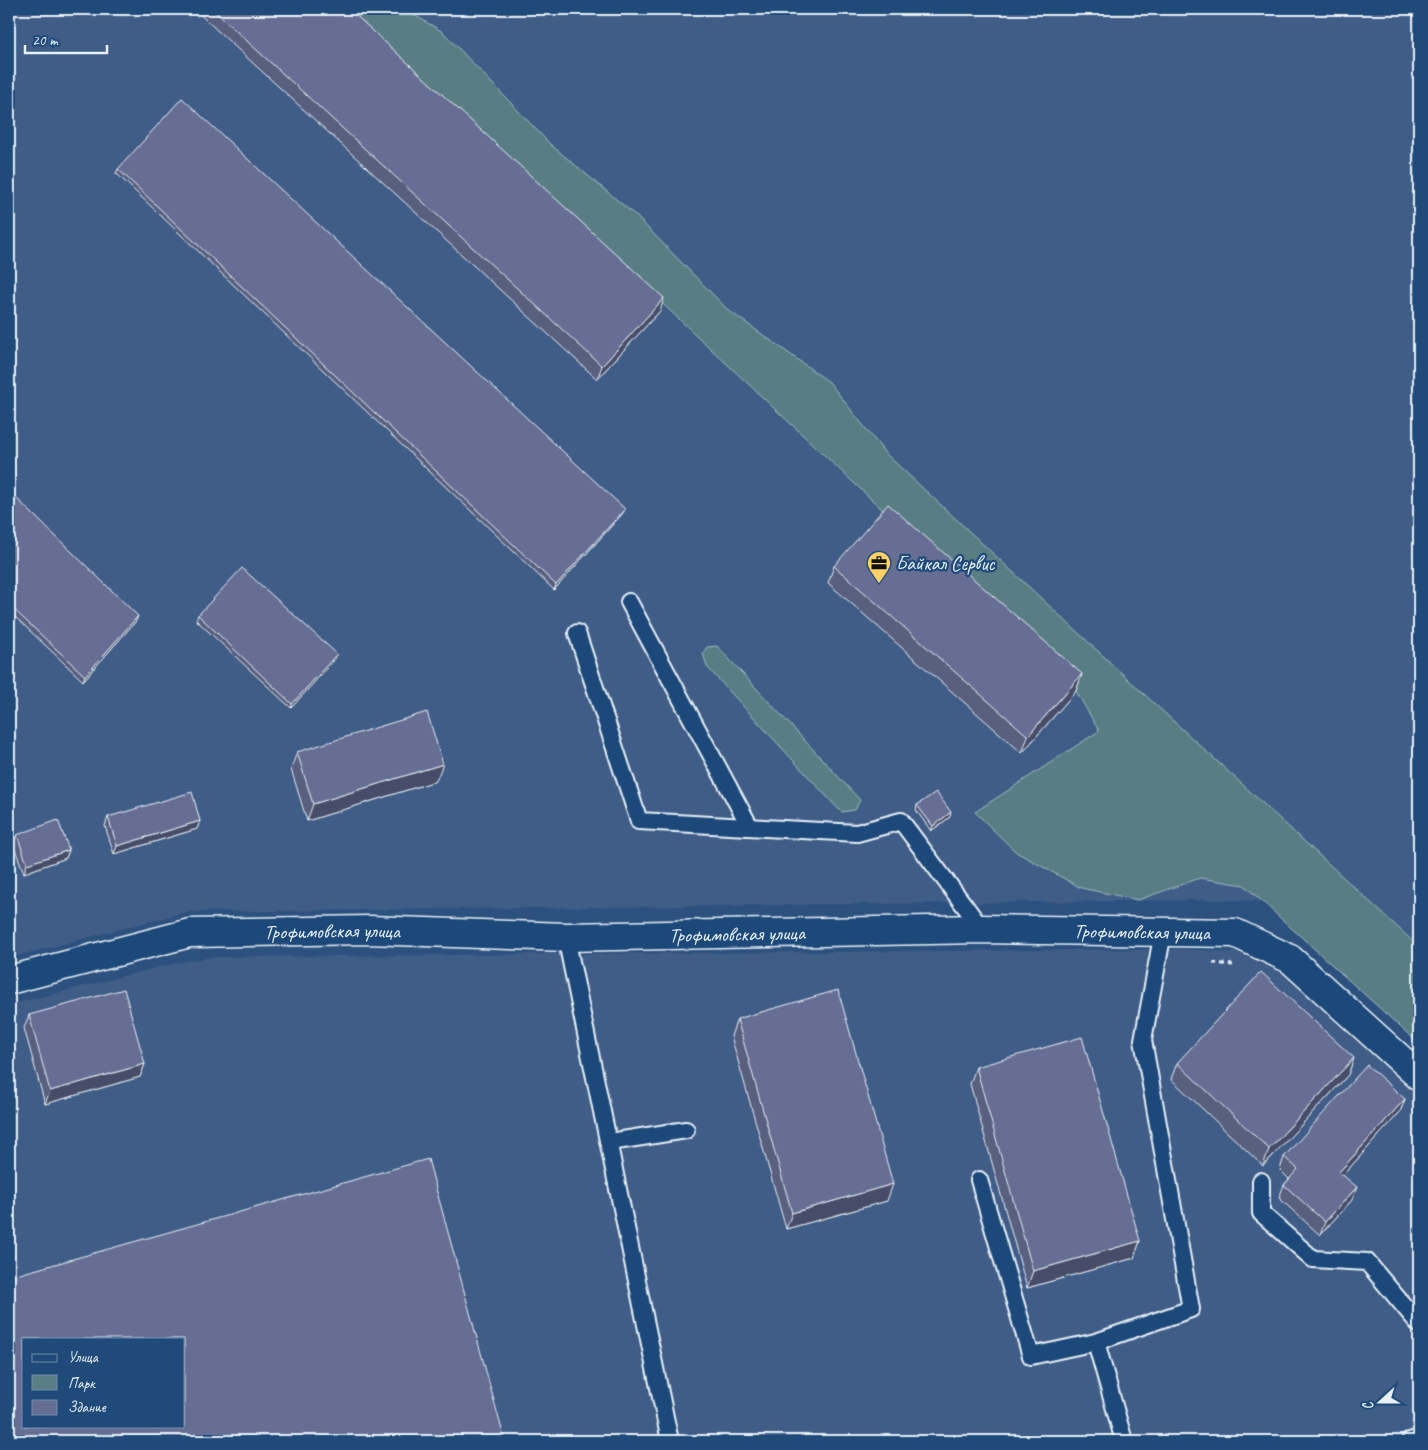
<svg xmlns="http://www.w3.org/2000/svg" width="1428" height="1450" font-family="Caveat,sans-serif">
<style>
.built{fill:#415d87;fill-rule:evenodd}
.green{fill:#597e84;stroke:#a0b8be}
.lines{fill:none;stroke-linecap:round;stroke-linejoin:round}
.service-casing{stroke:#e8f1f8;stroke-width:20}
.tertiary-casing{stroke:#e8f1f8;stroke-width:31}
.path{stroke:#e8f1f8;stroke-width:3;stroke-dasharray:4 4;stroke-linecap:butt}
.service{stroke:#1f4a7a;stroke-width:16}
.tertiary{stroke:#1f4a7a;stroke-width:28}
.wall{fill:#585f7f;stroke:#e8f1f8}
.shaded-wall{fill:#474d68;stroke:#e8f1f8}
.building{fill:#666e94;stroke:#e8f1f8;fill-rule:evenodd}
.labels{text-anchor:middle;stroke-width:4.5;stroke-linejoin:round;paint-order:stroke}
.poi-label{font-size:20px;fill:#e8f1f8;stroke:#1f4a7a;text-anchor:start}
.street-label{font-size:20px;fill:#e8f1f8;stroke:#1f4a7a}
</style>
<rect width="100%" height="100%" fill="#2d517f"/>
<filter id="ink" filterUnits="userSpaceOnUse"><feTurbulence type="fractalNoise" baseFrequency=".02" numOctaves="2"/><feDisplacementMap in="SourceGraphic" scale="10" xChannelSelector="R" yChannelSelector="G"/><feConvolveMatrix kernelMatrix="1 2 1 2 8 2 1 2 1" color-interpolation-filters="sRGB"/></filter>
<g filter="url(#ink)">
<g class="built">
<path d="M9 9H1419V1003L1309 901 1211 900 186 912 9 958Z"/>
<path d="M1183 949 1237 952 1276 968 1419 1095V1441H9V1005L180 962 214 957ZM24 1339H184V1426H24Z"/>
</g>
<g class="green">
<path d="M348 9H404L443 32 550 144 635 215 728 310 829 382 885 453 1144 694 1419 947V1044L1244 885 1200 878 1138 900 1081 888 1016 852 975 812 1099 731 1076 691Z"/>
<path d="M717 646 860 800 855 810 841 812 707 667 703 653 707 647Z"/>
</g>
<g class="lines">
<g class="service-casing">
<g id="service">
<path d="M629 602 750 827"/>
<path d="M577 633 639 821 857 833 901 821 982 929"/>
<path d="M566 937 670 1441"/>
<path d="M610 1142 686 1130"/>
<path d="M979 1180 1031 1356 1096 1342 1124 1441"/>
<path d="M1261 1181V1213L1313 1259 1367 1262 1419 1324"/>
<path d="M1096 1342 1191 1309 1143 1040 1163 932"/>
<path d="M1410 1441 1419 1438"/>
</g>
</g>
<g class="tertiary-casing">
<g id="tertiary">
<path id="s1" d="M9 980 190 933 369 930 566 937 982 929 1235 933 1290 959 1419 1076"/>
</g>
</g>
<path class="path" d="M1213 963 1234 965"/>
<use href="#service" class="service"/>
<use href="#tertiary" class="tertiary"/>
</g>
<g class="wall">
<path d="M194 9H349L660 311 597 379Z"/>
<path d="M118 169 625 509 623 513 554 590 116 173Z"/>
<path d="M9 491 136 621 83 681 9 611Z"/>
<path d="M834 566 1082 674 1076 691 1022 753 828 583Z"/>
<path d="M198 615 335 659 291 708 196 620Z"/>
<path d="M297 752 436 781 307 821 291 769Z"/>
<path d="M917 805 950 817 931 831 916 810Z"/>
<path d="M108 817 200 821 197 829 114 854 105 826Z"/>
<path d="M17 835 69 850 66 858 24 873 13 844Z"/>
<path d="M29 1015 145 1064 140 1077 45 1104 24 1028Z"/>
<path d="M737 1019 887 1201 786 1229 731 1036Z"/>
<path d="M1354 1058 1348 1075 1263 1166 1171 1079 1177 1063Z"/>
<path d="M976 1067 1140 1241 1134 1258 1027 1288 970 1084Z"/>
<path d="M1405 1099 1400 1112 1343 1175 1352 1200 1320 1235 1279 1198 1284 1185 1289 1179 1280 1170 1284 1157Z"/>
</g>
<g class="shaded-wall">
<path d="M664 298 660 311 597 379 602 366Z"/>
<path d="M625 509 623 513 554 590 556 585Z"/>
<path d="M138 616 136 621 83 681 85 676Z"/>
<path d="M337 654 335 659 291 708 292 704Z"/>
<path d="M1082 674 1076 691 1022 753 1028 736Z"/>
<path d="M443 764 436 781 307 821 313 804Z"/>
<path d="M951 812 950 817 931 831 933 826Z"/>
<path d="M200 821 197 829 114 854 117 846Z"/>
<path d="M69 850 66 858 24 873 27 864Z"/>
<path d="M1354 1058 1348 1075 1263 1166 1269 1149Z"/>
<path d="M145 1064 140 1077 45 1104 50 1091Z"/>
<path d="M1405 1099 1400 1112 1335 1184 1339 1172Z"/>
<path d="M893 1184 887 1201 786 1229 792 1213Z"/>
<path d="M1357 1187 1352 1200 1320 1235 1325 1222Z"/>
<path d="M1140 1241 1134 1258 1027 1288 1033 1271Z"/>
</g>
<g class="building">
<path d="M212 9H349L664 298 602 366Z"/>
<path d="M182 98 625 509 556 585 118 169Z"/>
<path d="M9 491 138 616 85 676 9 605Z"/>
<path d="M888 504 1082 674 1028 736 834 566Z"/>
<path d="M242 568 337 654 292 704 198 615Z"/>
<path d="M427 712 443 764 313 804 297 752Z"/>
<path d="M192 792 200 821 117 846 108 817Z"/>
<path d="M936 792 951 812 933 826 917 805Z"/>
<path d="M58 820 69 850 27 864 17 835Z"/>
<path d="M1261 972 1354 1058 1269 1149 1177 1063Z"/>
<path d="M124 989 145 1064 50 1091 29 1015Z"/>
<path d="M838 990 893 1184 792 1213 737 1019Z"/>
<path d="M1082 1037 1140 1241 1033 1271 976 1067Z"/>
<path d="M1367 1065 1405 1099 1339 1172 1357 1187 1325 1222 1284 1185 1298 1169 1284 1157Z"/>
<path d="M428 1159 505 1441H9V1277ZM24 1339H184V1426H24Z"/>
</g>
</g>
<defs>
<g id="office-pin" transform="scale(1.25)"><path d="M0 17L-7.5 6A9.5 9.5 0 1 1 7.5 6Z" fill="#ffd166" stroke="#1f4a7a"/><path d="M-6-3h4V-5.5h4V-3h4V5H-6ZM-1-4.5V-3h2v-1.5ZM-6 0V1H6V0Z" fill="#111"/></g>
</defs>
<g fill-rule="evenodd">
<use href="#office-pin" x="879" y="563"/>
</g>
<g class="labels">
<g class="poi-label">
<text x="896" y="570">Байкал Сервис</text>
</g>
<g class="street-label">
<text dy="7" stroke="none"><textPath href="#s1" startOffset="329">Трофимовская улица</textPath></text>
<text dy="7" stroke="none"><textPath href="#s1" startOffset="1139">Трофимовская улица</textPath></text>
<text dy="7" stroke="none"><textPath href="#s1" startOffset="734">Трофимовская улица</textPath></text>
</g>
</g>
<rect width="1428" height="1450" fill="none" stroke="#1f4a7a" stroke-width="30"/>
<rect x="15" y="15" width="1398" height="1420" fill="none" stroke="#e8f1f8" stroke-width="2" filter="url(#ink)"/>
<rect x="22" y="1338" width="162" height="90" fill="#1f4a7a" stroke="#6f8dac"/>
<rect x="32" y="1354" width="25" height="8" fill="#1f4a7a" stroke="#6f8dac"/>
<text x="68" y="1362" font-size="15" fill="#e8f1f8">Улица</text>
<rect x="32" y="1375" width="25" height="15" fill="#597e84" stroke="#6f8dac"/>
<text x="68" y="1388" font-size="15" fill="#e8f1f8">Парк</text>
<rect x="32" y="1400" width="25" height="15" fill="#666e94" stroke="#6f8dac"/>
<text x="68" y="1412" font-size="15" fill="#e8f1f8">Здание</text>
<g transform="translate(1380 1402) rotate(249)" stroke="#1f4a7a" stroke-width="4" paint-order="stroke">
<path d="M0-4L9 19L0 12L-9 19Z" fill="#e8f1f8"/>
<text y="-8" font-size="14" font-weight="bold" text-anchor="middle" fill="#e8f1f8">С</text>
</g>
<path d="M25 45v8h82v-8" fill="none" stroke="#e8f1f8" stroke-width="2.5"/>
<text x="32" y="45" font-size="15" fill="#e8f1f8" stroke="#1f4a7a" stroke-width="4" paint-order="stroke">20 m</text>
</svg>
